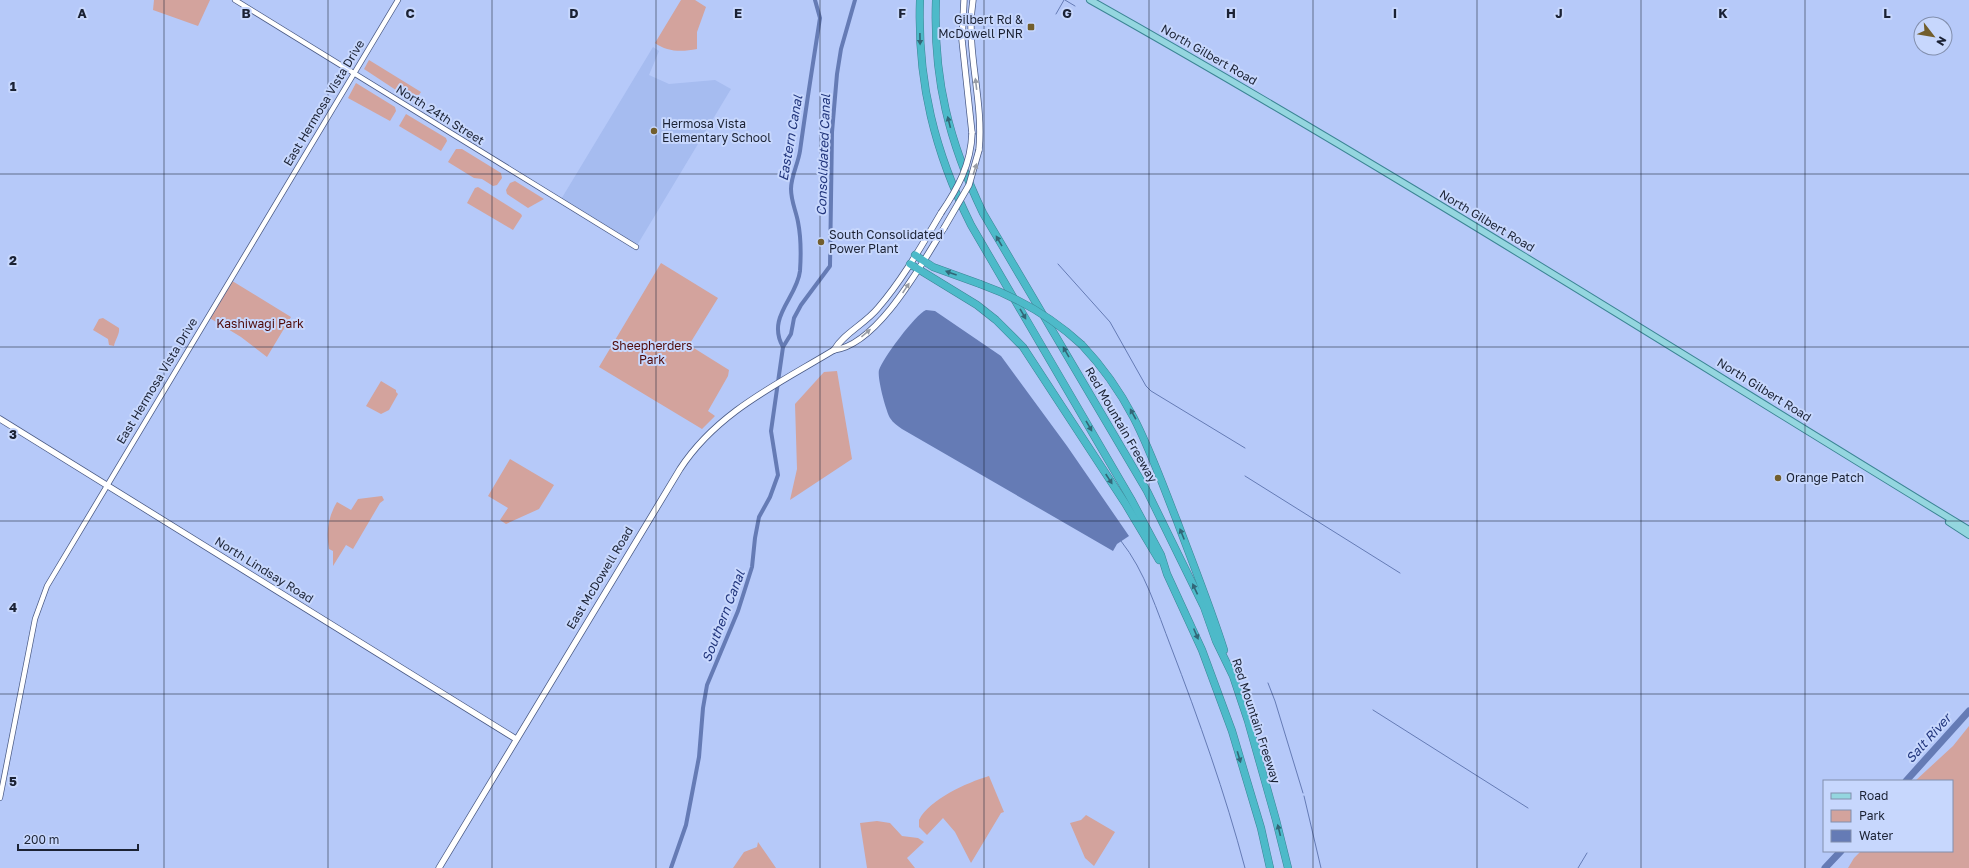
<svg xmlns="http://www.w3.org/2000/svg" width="1969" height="868" font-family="'Golos Text',sans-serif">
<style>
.built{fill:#a6bcf0}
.green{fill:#d3a39d}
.water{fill:#657bb5}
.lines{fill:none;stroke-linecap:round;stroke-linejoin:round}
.stream{stroke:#657bb5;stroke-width:1}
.canal{stroke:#657bb5;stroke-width:4}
.river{stroke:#657bb5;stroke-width:7}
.tertiary-casing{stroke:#4c5c86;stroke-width:6}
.secondary-casing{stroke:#4c5c86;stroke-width:7}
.primary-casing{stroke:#3c8595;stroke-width:8}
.motorway-casing{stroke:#3c8595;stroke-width:8}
.tertiary{stroke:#fff;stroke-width:4.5}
.secondary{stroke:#fff;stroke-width:5.5}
.primary{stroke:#94d6df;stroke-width:6}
.motorway{stroke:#4dbac9;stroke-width:7}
.secondary-bridge-casing{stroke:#4c5c86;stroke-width:7;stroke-linecap:butt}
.motorway-bridge-casing{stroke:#3c8595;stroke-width:8;stroke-linecap:butt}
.secondary-bridge{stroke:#fff;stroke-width:5.5}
.motorway-bridge{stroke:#4dbac9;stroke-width:7}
.oneway{fill:#326677}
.oneway2{fill:#989ca4}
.grid{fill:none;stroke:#1b2234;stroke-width:1;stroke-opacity:0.55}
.poi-dot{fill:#725e2d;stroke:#c7d7fd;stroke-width:1.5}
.labels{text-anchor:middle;stroke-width:4;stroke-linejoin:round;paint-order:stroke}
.poi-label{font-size:12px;fill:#1b2234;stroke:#c7d7fd;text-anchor:start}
.street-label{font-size:12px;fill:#1b2234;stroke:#c7d7fd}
.park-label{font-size:12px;fill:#500c0a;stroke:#c7d7fd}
.water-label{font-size:13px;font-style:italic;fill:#22367d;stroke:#c7d7fd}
.grid-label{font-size:13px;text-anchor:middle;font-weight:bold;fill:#1b2234;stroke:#c7d7fd;stroke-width:4;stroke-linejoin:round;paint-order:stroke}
</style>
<rect width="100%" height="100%" fill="#b6c9f9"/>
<path class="built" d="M653 47 659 51 649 75 669 84 715 80 731 89 636 247 560 201Z"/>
<g class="green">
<path d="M154 0H210L198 26 153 10Z"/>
<path d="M681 0H695L706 7 697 32V49C682 52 667 52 655 43Z"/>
<path d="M369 60 421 92 414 102 364 69Z"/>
<path d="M356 83 395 107 396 111 390 121 348 98Z"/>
<path d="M406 114 446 138 447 141 441 151 399 126Z"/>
<path d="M456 149H462L501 173 502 178 497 185 493 186 482 179 474 178 448 162Z"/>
<path d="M515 181 544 199 528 208 507 194 506 190 510 183Z"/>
<path d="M478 187 521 214 522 216 513 230 467 203 475 188Z"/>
<path d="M661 263 718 298 689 345 729 370 728 376 708 411 715 416 702 429 599 367Z"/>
<path d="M229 279 291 317 267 357 241 337 208 317Z"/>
<path d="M103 318 119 328C120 334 115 340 114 346L109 345 108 339 93 330 99 319Z"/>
<path d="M837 371 852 459 790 500 797 469 795 404 824 372Z"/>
<path d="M381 381 396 390V392L398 394 389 410 381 414 366 406Z"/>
<path d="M510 459 554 485 539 509 506 524 500 520 508 508 488 496Z"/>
<path d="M382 496 384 500 380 503 353 549 346 545 333 566V551L329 549C326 532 328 517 337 502L351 510 358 499Z"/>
<path d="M1969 726V868H1848L1854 858 1861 851H1952V781H1915L1953 746Z"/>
<path d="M989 776 1004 812 1001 813 971 863 955 832 943 818 927 835 919 827V820C930 799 966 783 989 776Z"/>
<path d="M1086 815 1115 832 1094 866 1085 858 1070 823 1081 820Z"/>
<path d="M877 821 890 823 902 836 918 838 924 842 907 858 915 868H867L860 823Z"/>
<path d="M758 842 776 868H733L744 852 757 847Z"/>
</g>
<path class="water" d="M926 310 935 311 1001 356 1067 446 1129 536 1117 544 1113 551 902 429C898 426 893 423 890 418 886 411 877 378 879 370 883 358 915 315 926 310Z"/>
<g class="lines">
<g class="stream">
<path d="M1065 0 1075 6"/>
<path d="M1056 14 1064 0"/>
<path d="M1058 264 1110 322 1146 386 1151 391 1245 448"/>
<path d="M1245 476 1400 573"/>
<path d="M1121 541C1145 571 1157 611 1171 647 1199 720 1225 793 1245 868"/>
<path d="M1268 683 1275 701 1303 793"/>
<path d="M1373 710 1528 808"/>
<path d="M1304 796 1321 868"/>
<path d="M1578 868 1587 853"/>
</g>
<g class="canal">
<path d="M783 347C766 317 797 298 800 271 801 256 801 237 798 222 796 211 791 201 791 189 791 176 798 164 800 151 806 107 813 63 820 18L815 0"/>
<path d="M671 868 686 825 699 757 703 708 707 685 738 611 752 567 755 538 759 517 770 497 778 475 771 431 783 347 791 334 794 318 801 305 830 266 832 132 837 74 841 49 855 0"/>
</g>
<g class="river">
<path d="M1906 781 1969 711"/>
<path d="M1825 868 1841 851"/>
</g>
<g class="tertiary-casing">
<g id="tertiary">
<path d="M235 0 636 247"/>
<path d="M0 798 35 619 47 586 398 0"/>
</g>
</g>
<g class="secondary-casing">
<g id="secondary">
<path d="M964 0 962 40 972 133"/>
<path d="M973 0C965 50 984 99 979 150"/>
<path d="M834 350C844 333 865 324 878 308 903 279 922 245 941 213"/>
<path d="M0 419 516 739"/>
<path d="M439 868 680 469C717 412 778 384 834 350 878 345 922 263 944 228"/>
</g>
</g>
<g class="primary-casing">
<g id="primary">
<path d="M1090 0C1389 168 1677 352 1969 530"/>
<path d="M1949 522 1969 535"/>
</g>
</g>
<g class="motorway-casing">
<g id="motorway">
<path d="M920 0C917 82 935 153 971 225L1131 499 1161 555 1167 574 1202 650 1232 731 1261 828 1270 868"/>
<path d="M936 0C933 79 949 142 983 213L1147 491 1204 607 1216 641 1233 676 1248 721 1276 820 1288 868"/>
<path d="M915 255 933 267 980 284"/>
<path d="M910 264 977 305 996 320 1023 347 1125 503 1159 560"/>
<path d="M1082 345C1134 400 1150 453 1177 521 1193 564 1210 606 1224 650"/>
</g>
</g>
<use href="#tertiary" class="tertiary"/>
<use href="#secondary" class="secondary"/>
<use href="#primary" class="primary"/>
<use href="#motorway" class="motorway"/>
<g class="secondary-bridge-casing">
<g id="secondary-bridge">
<path d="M941 213C958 188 971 164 972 133"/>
<path d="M944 228 969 185 979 150"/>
</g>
</g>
<g class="motorway-bridge-casing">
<path id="motorway-bridge" d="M980 284C1019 298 1052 317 1082 345"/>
</g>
<use href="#secondary-bridge" class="secondary-bridge"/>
<use href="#motorway-bridge" class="motorway-bridge"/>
</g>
<defs><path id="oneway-solid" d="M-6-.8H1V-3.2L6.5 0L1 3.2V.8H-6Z"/></defs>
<g class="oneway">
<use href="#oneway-solid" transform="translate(920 39) rotate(89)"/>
<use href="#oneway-solid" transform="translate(949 122) rotate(-104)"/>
<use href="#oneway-solid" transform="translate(999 241) rotate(-120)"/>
<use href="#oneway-solid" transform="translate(951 273) rotate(-160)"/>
<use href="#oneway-solid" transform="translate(1023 314) rotate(60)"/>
<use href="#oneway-solid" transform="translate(1066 352) rotate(-120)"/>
<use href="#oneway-solid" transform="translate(1133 414) rotate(-119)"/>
<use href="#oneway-solid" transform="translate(1089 426) rotate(60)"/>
<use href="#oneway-solid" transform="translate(1109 479) rotate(57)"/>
<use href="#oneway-solid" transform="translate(1182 534) rotate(-112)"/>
<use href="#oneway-solid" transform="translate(1195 589) rotate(-115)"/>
<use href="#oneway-solid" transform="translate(1196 634) rotate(67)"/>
<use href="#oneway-solid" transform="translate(1239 757) rotate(73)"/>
<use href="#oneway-solid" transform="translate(1279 830) rotate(-104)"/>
</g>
<g class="oneway2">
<use href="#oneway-solid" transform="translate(976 84) rotate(-97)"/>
<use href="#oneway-solid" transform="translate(975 169) rotate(-72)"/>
<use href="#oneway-solid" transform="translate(906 288) rotate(-56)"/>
<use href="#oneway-solid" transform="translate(866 333) rotate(-40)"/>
</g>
<path class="grid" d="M164 0V868M328 0V868M492 0V868M656 0V868M820 0V868M984 0V868M1149 0V868M1313 0V868M1477 0V868M1641 0V868M1805 0V868M0 174H1969M0 347H1969M0 521H1969M0 694H1969"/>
<g class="poi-dot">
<rect x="1027" y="23" width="8" height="8" rx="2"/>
<circle cx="654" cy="131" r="4"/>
<circle cx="821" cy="242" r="4"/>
<circle cx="1778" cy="478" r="4"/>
</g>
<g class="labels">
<g class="poi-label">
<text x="1023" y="24" text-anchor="end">Gilbert Rd &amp;<tspan x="1023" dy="14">McDowell PNR</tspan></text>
<text x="662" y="128">Hermosa Vista<tspan x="662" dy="14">Elementary School</tspan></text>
<text x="829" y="239">South Consolidated<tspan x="829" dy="14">Power Plant</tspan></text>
<text x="1786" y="482">Orange Patch</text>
</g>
<g class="street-label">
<text transform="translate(1209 55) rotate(30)" y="4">North Gilbert Road</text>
<text transform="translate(324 103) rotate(-59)" y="4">East Hermosa Vista Drive</text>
<text transform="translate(440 115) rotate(32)" y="4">North 24th Street</text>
<text transform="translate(1487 221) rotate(31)" y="4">North Gilbert Road</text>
<text transform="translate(157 381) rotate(-59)" y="4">East Hermosa Vista Drive</text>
<text transform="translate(1764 390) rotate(32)" y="4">North Gilbert Road</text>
<text transform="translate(1121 425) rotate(60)" y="4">Red Mountain Freeway</text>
<text transform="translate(264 570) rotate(32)" y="4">North Lindsay Road</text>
<text transform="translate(600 578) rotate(-59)" y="4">East McDowell Road</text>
<text transform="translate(1256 721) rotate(72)" y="4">Red Mountain Freeway</text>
</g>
<g class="park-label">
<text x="260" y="328">Kashiwagi Park</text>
<text x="652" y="350">Sheepherders<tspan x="652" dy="14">Park</tspan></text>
</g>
<g class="water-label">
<text transform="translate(790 138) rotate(-80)" y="5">Eastern Canal</text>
<text transform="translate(823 155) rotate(-88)" y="5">Consolidated Canal</text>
<text transform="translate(723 616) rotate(-69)" y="5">Southern Canal</text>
<text transform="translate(1928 738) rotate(-48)" y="5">Salt River</text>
</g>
</g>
<g class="grid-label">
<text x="82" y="18">A</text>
<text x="246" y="18">B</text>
<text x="410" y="18">C</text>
<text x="574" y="18">D</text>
<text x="738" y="18">E</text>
<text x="902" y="18">F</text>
<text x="1067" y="18">G</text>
<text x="1231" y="18">H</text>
<text x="1395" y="18">I</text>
<text x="1559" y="18">J</text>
<text x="1723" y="18">K</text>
<text x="1887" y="18">L</text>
<text x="13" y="91">1</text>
<text x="13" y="265">2</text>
<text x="13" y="439">3</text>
<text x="13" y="612">4</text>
<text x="13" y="786">5</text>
</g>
<rect x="1823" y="780" width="130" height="72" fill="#c7d7fd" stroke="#828fad"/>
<rect x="1831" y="793" width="20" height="6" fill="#94d6df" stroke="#828fad"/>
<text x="1859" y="800" font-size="12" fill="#1b2234">Road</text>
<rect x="1831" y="810" width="20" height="12" fill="#d3a39d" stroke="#828fad"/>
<text x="1859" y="820" font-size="12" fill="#1b2234">Park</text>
<rect x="1831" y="830" width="20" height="12" fill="#657bb5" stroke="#828fad"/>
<text x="1859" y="840" font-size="12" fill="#1b2234">Water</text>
<g transform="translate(1933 36) rotate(121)"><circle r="19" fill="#c7d7fd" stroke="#828fad"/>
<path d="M0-3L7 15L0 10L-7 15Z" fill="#725e2d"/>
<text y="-6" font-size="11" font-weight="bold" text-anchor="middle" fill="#1b2234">N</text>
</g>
<path d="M18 844v6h120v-6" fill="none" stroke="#1b2234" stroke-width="2"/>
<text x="24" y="844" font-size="12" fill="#1b2234" stroke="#c7d7fd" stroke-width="3" paint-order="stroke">200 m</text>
</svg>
